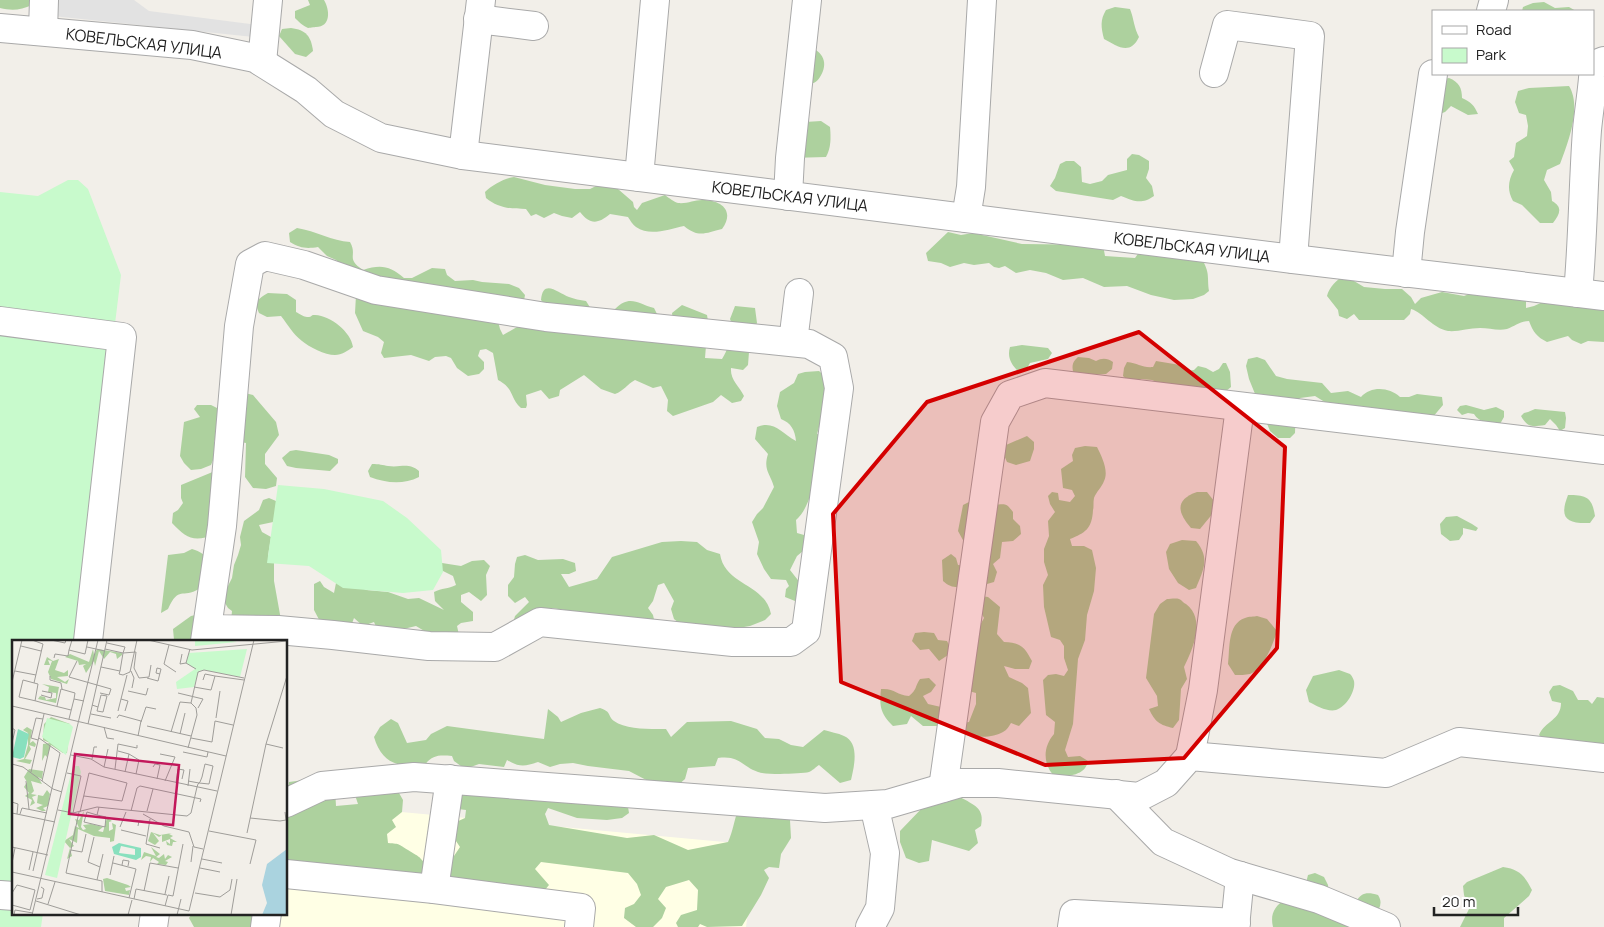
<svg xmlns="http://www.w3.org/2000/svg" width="1604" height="927" font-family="Manrope,sans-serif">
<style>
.education{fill:#ffffe5}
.forest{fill:#add19e}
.park{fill:#c8facc}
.parking{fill:#e2e2e2}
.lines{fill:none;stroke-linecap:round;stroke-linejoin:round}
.minor-casing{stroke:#a9a9a9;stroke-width:30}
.minor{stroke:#fff;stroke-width:28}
.marked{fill:#d40000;fill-opacity:0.2;stroke:#d40000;stroke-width:4;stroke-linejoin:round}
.labels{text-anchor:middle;stroke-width:5;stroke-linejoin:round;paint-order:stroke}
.street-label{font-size:16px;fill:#222;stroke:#fff}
.inset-road{fill:none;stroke:#9f9d99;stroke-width:1}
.view{fill:#c2185b;fill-opacity:0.15;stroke:#c2185b;stroke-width:2.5}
.inset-edge{fill:none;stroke:#222;stroke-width:2.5}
</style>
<rect width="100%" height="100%" fill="#f2efe9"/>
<path class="education" d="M336 806 757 845 746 927H203L205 913H286V828Z"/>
<g class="forest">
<path d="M0 0H32V5C21 10 12 11 0 8Z"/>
<path d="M308 0H324C330 10 331 27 316 27 315 27 308 28 308 28 303 26 298 21 295 18V11L310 5Z"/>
<path d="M1544 2 1555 8 1569 7 1576 11H1522L1523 7 1533 3Z"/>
<path d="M1115 7 1130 9C1134 19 1134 28 1139 37 1130 56 1117 46 1104 39 1101 27 1100 20 1106 10Z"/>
<path d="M291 28C306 30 311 36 313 51L306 57 295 54 279 36 282 29Z"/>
<path d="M809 46C823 52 829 63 820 77 817 82 813 84 807 85 802 86 794 82 789 80 779 58 792 55 809 46Z"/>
<path d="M1449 78C1459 82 1462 88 1462 98 1471 102 1474 105 1478 114L1468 115 1451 106 1445 112 1437 115 1444 79Z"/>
<path d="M1569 86C1582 107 1568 143 1560 164L1547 170 1544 180 1551 192 1552 201C1563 207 1560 214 1553 223H1540L1522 205 1513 201C1507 190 1508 181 1514 170L1509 161 1514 157 1516 143 1527 136 1528 126 1526 115 1519 113 1515 102 1518 91 1529 88Z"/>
<path d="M821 121 830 127C831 138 831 148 826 157L790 158 805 122Z"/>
<path d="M1132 154 1139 155 1149 161V169L1146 178 1152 186 1154 196C1141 205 1134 201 1121 196L1113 200 1056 191 1050 186 1055 178 1060 164 1066 161H1074L1081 167 1082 182 1090 184 1102 181 1108 175 1127 170V159Z"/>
<path d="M514 177 545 185 575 189H590L600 184 611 183 633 202 634 207 637 210 642 203 665 195C669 198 674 202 678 203 687 204 694 200 702 200 722 200 735 211 722 229 706 233 698 238 684 226 669 229 650 237 636 227 633 225 630 220 628 217L610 214C598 224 590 225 580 212L572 218 562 216 554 213 544 218 536 214 531 216 526 209C511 209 498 208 486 198L485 192C492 185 505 178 514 177Z"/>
<path d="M297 228C316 231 332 241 350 242 358 256 345 258 363 270 381 264 390 266 404 278H412L432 268 445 269 447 275 455 281 473 280 482 282 509 284 519 288 525 295 523 306 447 310 445 315 454 314 472 319 484 314 497 317 500 329 503 335 517 327 535 325 555 318 541 300C543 278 558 293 569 297 574 299 580 300 586 301L591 309 601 310 615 309C630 294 638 304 654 308L658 316 674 330 672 313 682 305 707 315 708 321 705 358 722 359C728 350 730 339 734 329L730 319 735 306 755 308 757 323 745 345 749 352 748 365 743 370 731 368C730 380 739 386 744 396L741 401 732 403 721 395 713 402 673 416 667 411 668 400 661 386 653 388 635 380C627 384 624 391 615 394L601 389 584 375 560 390 559 396 549 399 541 390 526 395 527 405 526 408H521C509 397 515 389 498 380L493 353 486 349 480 350 478 356 484 362V369L479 374 468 376 457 368 451 358 446 356 435 357 429 361 411 355 384 358 381 353 384 342 378 337 363 331 355 313 356 295 345 268 336 260 327 256 318 247C306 249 300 248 290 242L289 233Z"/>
<path d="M948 232 961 235 973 233 1022 244 1103 245 1105 256 1135 258 1140 251 1168 255 1179 259 1197 258 1203 261C1210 274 1207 277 1209 291L1204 295 1193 299 1174 300 1151 295 1127 286 1104 287 1083 278 1063 280 1046 273 1030 270 1016 273 1005 266 999 268 994 267 989 263 974 265 964 263 950 267 941 263 928 261 926 253Z"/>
<path d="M1344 275 1364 287 1385 289H1402L1411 297 1415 304 1421 298 1442 292 1464 296 1477 291 1526 295V308L1534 306 1545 301 1554 305 1572 304 1604 308V342L1588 341 1581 344 1572 340 1568 336 1547 342C1537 337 1533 332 1529 321 1520 321 1515 326 1507 329 1498 331 1489 328 1480 328 1469 328 1458 332 1448 331 1432 328 1424 313 1411 309L1410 314 1404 320H1359L1354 314 1347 319 1339 316 1338 310 1327 296C1329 287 1337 280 1344 275Z"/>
<path d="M268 293 287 294 296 300V312C300 314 304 317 307 317 314 317 309 315 315 315 331 316 351 332 353 347 347 351 342 355 335 355 325 355 309 347 302 341 293 334 288 325 281 316L267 317 259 313C254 301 258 299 268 293Z"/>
<path d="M1022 345 1048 348 1052 353 1048 359 1030 363 1026 370 1018 371C1011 364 1007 357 1010 347Z"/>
<path d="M1078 357 1089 358 1096 361C1102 358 1107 358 1113 362L1112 369 1106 374 1074 376C1072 367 1071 363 1078 357Z"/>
<path d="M1257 357 1265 360 1276 376 1287 379 1322 383 1331 393 1348 391 1361 397C1371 386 1389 387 1400 397H1409L1417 394 1442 397 1443 405 1432 418 1328 404 1315 396 1300 398 1296 403 1295 433 1290 438H1278L1270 431 1249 379 1246 366 1248 359Z"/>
<path d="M1156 361 1180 365 1187 371 1194 370 1198 366 1206 368 1213 372 1219 369 1223 363H1226L1230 372 1231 387 1221 395 1161 384 1152 380 1141 379 1137 383H1130L1123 376 1124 368 1127 362C1138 363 1142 368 1153 367Z"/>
<path d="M819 371 829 380 828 395 817 434 824 435C819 458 814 505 796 520L797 533 804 535 809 542 803 551 797 556 790 570 801 584 800 598 795 601 785 597 786 589 789 586 786 580 771 579 764 569 757 554 759 542 752 522 757 514 763 508 774 487C770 473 763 470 768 454L755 439 757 427C774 420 781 433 796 441 795 430 791 423 781 419L777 406 780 392 794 383 798 374 805 372Z"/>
<path d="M245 393 253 395 276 422 279 435 265 454V464L277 478 276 486 266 489 253 488 245 477 246 443 216 437 214 442 216 453 211 465 201 469 191 470 184 463 180 456 184 422 200 417 194 409 197 405H211L219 409Z"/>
<path d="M1466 405 1484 410 1496 407 1504 411V417L1500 424C1491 424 1479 423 1474 414L1468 413 1462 415 1457 410 1460 406Z"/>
<path d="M1535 409 1565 412 1566 418 1565 428 1560 431 1556 425 1550 419 1545 425C1532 427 1528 428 1521 416L1524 413 1528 412Z"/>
<path d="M1027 436 1034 442V449L1030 461 1016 465 1007 462 1003 453 1006 445Z"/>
<path d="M1085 446 1097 447C1102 457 1109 471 1104 481 1102 487 1096 492 1094 498 1093 502 1094 507 1093 510 1092 529 1085 533 1070 539L1072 546H1084L1092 550 1096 568 1094 591 1087 615 1085 640 1078 659 1073 724 1065 750 1068 757 1080 756 1088 761C1085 776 1070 775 1056 778 1043 766 1042 748 1054 734L1055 722 1046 715 1043 680 1048 675 1056 674 1064 676 1068 670 1064 658V646L1060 640 1051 637 1044 607 1043 585 1048 575 1044 562V549L1049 536 1048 521 1055 512 1050 504 1048 496 1052 492 1058 493 1059 500 1070 502 1075 496 1072 490 1063 488 1061 469 1073 461 1072 455 1075 448Z"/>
<path d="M296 450 329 455 338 459V463L330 471 296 468 287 466 282 458 290 451Z"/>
<path d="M372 464C379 464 383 465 388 466 401 468 408 462 419 471V477C403 485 386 483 370 477L368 471Z"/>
<path d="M215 471V534C194 543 186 538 172 523L173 513 178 510 183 503 181 498V485Z"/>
<path d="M1197 492H1207L1214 501V512L1200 529 1191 528C1178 513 1174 500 1197 492Z"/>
<path d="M1568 495C1586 495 1592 497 1595 516L1590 523C1566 524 1559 518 1568 495Z"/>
<path d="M269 498 276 501 282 512 278 521 259 525 262 532 271 537 268 556 274 563V581L281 620 231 621 232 611 228 608 222 598 232 578 234 565 238 555 241 545 240 537 244 521 259 510 263 500Z"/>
<path d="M971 501C978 502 985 505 992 505 1004 505 1005 501 1013 512V519L1020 526 1021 534 1013 541 1002 542 1000 558 993 564 997 572 994 582 987 584 979 581C965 586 955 592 943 581L942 560 951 554 956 558 958 565 967 566 978 543 964 542 958 531 963 505Z"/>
<path d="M1457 516 1472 524 1478 528 1476 531 1463 528V534L1459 540 1450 541 1441 534 1440 524 1446 517Z"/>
<path d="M1182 540 1196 541C1210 558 1204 569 1196 588L1189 590 1178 583 1169 569 1166 552 1170 544Z"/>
<path d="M681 541 697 542 707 550 720 554C725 586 765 583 771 614L765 620 750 626 732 629 684 627 674 619 671 609 674 601 664 583 658 585 653 601 648 608 653 615 655 624 552 608 548 614 513 623 515 616 529 602 525 597 515 603 508 596V585L514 577 515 564 517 557 525 555 538 560 563 559 575 563 576 571 569 574H561L569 587 597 579 612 557 662 542Z"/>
<path d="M192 549C209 554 210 562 211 578 207 581 203 586 199 589 182 599 179 585 168 609L161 613 168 555 184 553Z"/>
<path d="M484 560 490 566 486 575 487 595 481 601 469 592 461 595V602L473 612V621L461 623 457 626 459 635 426 632 416 626 395 631 377 629 374 622 363 626 354 618 350 629 325 631 314 610V584L320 581 324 587 334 593 336 583H353L366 590 388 592 408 599 419 598 444 610 435 601 434 592C442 588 448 589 456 585L453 576 441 570 442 563 461 566 472 561Z"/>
<path d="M981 596 988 597 1000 607 997 634 1004 642C1021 643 1024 646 1032 661L1029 669H1015L1004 666 1009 677 1022 683 1028 688 1031 713 1019 726 1011 723C1009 726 1007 730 1003 732 993 738 972 739 963 731V723L969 722 976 704V693L965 690 978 629 984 618 979 608Z"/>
<path d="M1167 599C1170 599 1176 598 1179 599 1182 600 1183 603 1186 604 1206 619 1193 649 1184 667L1187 679 1181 689 1179 720 1173 728C1160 725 1155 722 1149 709L1158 706 1157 696 1146 678 1154 614 1160 604Z"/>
<path d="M200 614 216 641 174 640 173 629 191 616Z"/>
<path d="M1257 616 1267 619 1277 631C1273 644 1264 669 1250 674 1246 675 1239 675 1235 675L1228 664C1230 649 1227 624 1245 618 1249 616 1254 617 1257 616Z"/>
<path d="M924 632 934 633 938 640 947 641 951 649 948 655 939 661 929 649 920 650 912 641 915 633Z"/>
<path d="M1339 670 1350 674C1352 676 1353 678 1354 681 1356 691 1346 707 1336 710 1327 712 1317 706 1309 702L1306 690 1313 676Z"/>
<path d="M929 678 936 685 931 692 923 696 928 704 941 707 944 717 939 726H923L911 716 907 724 893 726C881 714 879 707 881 689 895 688 896 695 909 696 917 690 915 686 920 679Z"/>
<path d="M1560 685 1573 691 1578 700H1588L1592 704 1597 697 1604 698V744L1547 743 1539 735C1545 721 1561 720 1561 703L1552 701 1549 692 1553 686Z"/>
<path d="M600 708C612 712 607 715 614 721 626 730 652 729 666 729L671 737 687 722 731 721 757 729 765 738 779 739 791 745 803 747 824 730C830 732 838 733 844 736 860 743 854 767 851 780L840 783 819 765C816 767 812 771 809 772 801 774 765 775 758 772 741 766 740 755 718 758L715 766 688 768 685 779 677 786 652 783 629 771 588 766 573 763 560 764 550 767 538 762C524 767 519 767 507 760L504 767 479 764 465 769 454 761 452 756C438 755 432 755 424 766 398 767 382 764 374 737L380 727 391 719 398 723 407 743 426 740 431 734 447 726 544 739 548 709 558 717 561 722 581 713Z"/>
<path d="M304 780 335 789 336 806 358 804 355 795 399 793 403 800 402 812 392 820 396 827 387 834 388 843C401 844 398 844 408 850 419 857 419 855 427 867L417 877 286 863V794L288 793 289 782Z"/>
<path d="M449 786 628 807 629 813 622 818 607 820 577 818 548 808 545 814 549 825 627 838 654 835 688 850 728 842C733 831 734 821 738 810L779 809 790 820 791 838 781 854 779 868 769 867 764 870 769 878 761 895 742 926 707 927 700 924 698 927H678L676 923 681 915 697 910 698 890 689 880 666 887 658 899 666 908 662 918 653 927H636L624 918 625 908 634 904 641 895 637 884 628 873 541 862 535 869 549 885 544 891 449 880 446 858 454 856 460 847 456 841H448L454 823 465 818 466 810 450 808Z"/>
<path d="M960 797C974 805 985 808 981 826L975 830 978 843 969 851 932 840 929 861 919 863 906 858 900 842V831L925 805Z"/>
<path d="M1503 867C1519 869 1525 876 1532 890L1529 896 1504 918V927H1460L1469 909 1464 895 1463 886 1467 882Z"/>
<path d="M1315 873 1324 877 1328 885 1329 895 1356 902C1361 892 1368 892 1378 895 1386 907 1373 916 1366 927H1273C1267 903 1291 896 1308 889L1307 879 1308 875Z"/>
<path d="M192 913H229L256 915 265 927H194L189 918Z"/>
</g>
<g class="park">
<path d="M68 180H78L88 189 121 275 76 641H14V913H43L41 927H0V192L38 196Z"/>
<path d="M278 485 324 489 383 501 407 518 441 550 443 572 433 590 403 593 343 588 309 566 267 563Z"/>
</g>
<path class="parking" d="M35 0H134L149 11 265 26 264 38 43 15Z"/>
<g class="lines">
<g class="minor-casing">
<g id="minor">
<path d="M1491 11 1494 0"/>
<path d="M478 19 534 26"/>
<path d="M0 28 192 45 255 58 306 90 334 114 381 138 463 155 1293 259 1604 296"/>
<path d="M43 31 44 0"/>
<path d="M262 62 268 0"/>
<path d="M1214 73 1227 25 1310 36 1293 259"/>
<path d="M463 155 481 0"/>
<path d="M639 177 655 0"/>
<path d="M788 196 790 158 807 0"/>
<path d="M966 218 971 187 982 0"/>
<path d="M1406 273 1410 232 1433 74"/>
<path d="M1578 293C1583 239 1583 185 1587 130 1589 109 1593 87 1594 65L1604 61"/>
<path d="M0 321 122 337 88 641"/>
<path d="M793 342 799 293"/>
<path d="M205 641 222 526 239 326 250 264 265 256 304 265 376 290 546 317 809 344 833 357 839 388 806 631 791 642H733L540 622 495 647 429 646 333 635 278 630 207 629"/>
<path d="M1190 756 1203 690 1240 407"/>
<path d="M943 788 995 422 1010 395 1045 383 1604 450"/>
<path d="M1116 794 1163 842 1230 873 1319 899 1386 927"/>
<path d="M286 803 322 786 414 777 825 808 888 804 960 783H998L1139 797 1166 783 1190 756 1386 773 1459 742 1604 758"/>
<path d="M286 874 434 889 581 908 579 927"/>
<path d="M434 889 450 779"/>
<path d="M0 895 14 896"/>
<path d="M153 927 155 913"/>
<path d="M265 927 267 913"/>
<path d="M870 927 880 908 885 853 874 805"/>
<path d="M1072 927 1074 914 1236 923"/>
<path d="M1235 927 1240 876"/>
</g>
</g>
<use href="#minor" class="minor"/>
</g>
<path class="marked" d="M1139 332 1285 447 1277 648 1184 758 1045 765 841 682 833 514 927 402Z"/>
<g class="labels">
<g class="street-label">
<text transform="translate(144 43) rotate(7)" y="6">КОВЕЛЬСКАЯ УЛИЦА</text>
<text transform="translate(790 196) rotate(7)" y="6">КОВЕЛЬСКАЯ УЛИЦА</text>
<text transform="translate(1192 247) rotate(7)" y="6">КОВЕЛЬСКАЯ УЛИЦА</text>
</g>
</g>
<g transform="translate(12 640)">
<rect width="275" height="275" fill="#f2efe9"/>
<path d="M81 9 82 15 85 9 110 13V15L105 19 104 14 98 12 92 19 87 11 83 26 82 21 74 33 71 26 74 24 67 25 66 21 53 17 58 14 77 22ZM35 17 41 21 47 19 43 30 52 33 56 30V36L45 37 53 42 57 39 55 44 39 39 36 32 40 21 36 20 38 25H32ZM30 44 47 47 44 63 26 59 28 56 33 57 34 60 44 58V53L36 52 37 47ZM39 77 58 84 55 113H51L39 105 35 117 33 115 30 121 31 104 38 103 31 100 32 84ZM15 87 20 90 18 103 21 101 24 104 23 107 17 105 19 109 13 119 20 120 18 124 4 121 12 119 16 105V93L11 90ZM17 129 31 131 30 139 26 137 30 144 19 141 22 151 19 154 25 155 20 157 23 163 18 166 20 160 13 156 17 153 12 147 15 142 12 137ZM35 150 38 154 36 166 31 168 34 171H30L24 168 31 165 25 163 26 155 31 156ZM72 171 69 187 71 190 74 189 71 185 79 184 91 187 86 191 91 192 95 178 100 181 97 182V191L101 189 100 183 104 185 102 201 98 202V198L82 196 66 189 65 203 57 199 62 206 58 208 60 216 55 219 58 208 52 201 61 195 63 186 67 188 63 179 67 180ZM139 192 148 195 160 193 157 194 161 196 158 198 165 202H161L160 206 155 205 154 201 158 204V199L150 202V195L147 197 141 193 147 201 143 205 136 201ZM139 207 148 214 144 217 147 218 152 214 153 219 156 215 160 217 153 221 156 222 154 225 145 224 147 222 141 218 138 222 139 217 134 216 129 220 132 212 144 216ZM95 238 116 245 119 247 113 248 114 251 118 250 117 255 93 251 91 239Z" fill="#add19e"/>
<path d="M183 0H214L225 2 183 6ZM235 9 228 37 192 30 187 31 182 47 165 49 164 42 183 29 174 23 177 13ZM35 78 58 84 61 87 54 115 30 97ZM61 126H67L69 132 45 238 33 235Z" fill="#c8facc"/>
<path d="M6 89 17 94 12 117 8 119 0 117ZM107 203 129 208V217L124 220 102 214 100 207ZM109 206 123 209V215L107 213Z" fill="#88e0be" fill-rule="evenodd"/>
<path d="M275 209V275H250L255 263 250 245 255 224Z" fill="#aad3df"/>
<path class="inset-road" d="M20 0 31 4 22 43M39 0 53 3 54 0M60 0 57 10 73 14 76 0M136 0 180 10 275 1M95 3 113 7 111 13 124 12 122 28 127 38 137 37 139 25M157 5 152 24 164 32M9 6 29 11M75 7 93 11M178 9 174 23 184 29M170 14 168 24 174 23M42 18 43 14 56 16 57 10M65 21 57 37 99 49 97 55 88 53M89 27 108 31 111 13 93 9M3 31 24 35M108 31 107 34 111 35 118 32 125 0M119 31 122 38 120 48M38 36V40L49 43 50 49M135 38 146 41 149 29 145 28 144 33 148 34M191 40 193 34 203 36M0 42 10 0M182 47 199 50 203 36 232 40M116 51 134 55 136 48M166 53 191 59 186 68M29 55 39 58 40 53 30 51M109 59 116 61 113 71M23 61 26 44 11 40 7 57 24 61 31 63 59 70M80 65 86 67 89 55 95 56 91 72 85 71 86 67M0 66 214 116M45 66 49 49 63 53 62 59M106 71 115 35M79 74 99 78M105 78 107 75 129 81 126 96M204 78 208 51M57 79 62 59 72 61M129 82 134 67 144 69M76 84 95 0M135 86 179 96M92 87 95 98 102 99M0 88 3 90 0 103M159 92 168 62 179 63M168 94 173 73M179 98 200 102 203 81 221 85M26 100 19 98 24 78 31 79M254 104 271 108M176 108 185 75 184 68 179 63 186 32 192 30 232 38M106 111 117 114 113 132M171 112 195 117 196 112M117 114 127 120 124 134M148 114 163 117 153 141M59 115 79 119 92 127 205 151M80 119 82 107H85M0 124 11 127 41 149 50 152M92 127 96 109M141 127 143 124 148 125 145 139M103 129 106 104 125 108V105M19 132 32 74M14 141 17 169M30 141 38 106M164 143 166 129 172 130 170 139M176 146 178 129M0 162 6 164 5 174M46 170 61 173 69 136 55 133M119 171 125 148 128 146 189 159 188 162M135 171 141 149M67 172 54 233 90 241V252M68 172 77 133 115 143 110 161 72 156M0 173 43 182M61 173 85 167 175 176 179 173 185 147 186 144 188 142 190 137 193 124 201 126 197 144 187 143 176 141M8 174 10 168 35 173M131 174 152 186 177 192 182 207 191 209M85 175 94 177 93 187 72 182 75 172 85 175 87 167M238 178 268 181 274 180 273 172M138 179 134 204 148 208M126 186 127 181 137 182M108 187 114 172M109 190 134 196M197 191 244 200 238 224M235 193 254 104 275 36M82 197 76 222 88 227M0 207 36 215M59 210 70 212 74 194M190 219 210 223M179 222 181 206M0 223 3 208M101 223 124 229 117 258M110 225 111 220 117 221 116 226M188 228 208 232M17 230 21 212M21 231 48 113 27 98M0 232 177 271 242 0M98 235 102 216M85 240 91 214M132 251 138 223 166 228M0 253 5 245 23 250 18 270M183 253 208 257 218 250 220 239M153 254 157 236M25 259 30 258 32 249 29 247M122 259 124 249 155 255M24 261 69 275M36 264 43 242M0 265 18 270M153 266 156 255 161 256 171 204M2 275 3 270 21 273M20 275 86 0M116 275 120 260M165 275 169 259M219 275 225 239"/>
<path class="view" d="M63 114 167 125 161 185 57 174Z"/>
<rect width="275" height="275" class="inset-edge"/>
</g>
<rect x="1432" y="10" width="162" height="65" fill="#ffffff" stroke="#a7a7a7"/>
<rect x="1442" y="26" width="25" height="8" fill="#ffffff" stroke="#a7a7a7"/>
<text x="1476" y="35" font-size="15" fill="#222222">Road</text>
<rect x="1442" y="48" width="25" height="15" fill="#c8facc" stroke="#a7a7a7"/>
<text x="1476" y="60" font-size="15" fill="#222222">Park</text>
<path d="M1434 907v8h84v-8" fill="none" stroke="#222222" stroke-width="2.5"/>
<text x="1442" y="907" font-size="15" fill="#222222" stroke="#ffffff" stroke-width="4" paint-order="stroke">20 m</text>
</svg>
